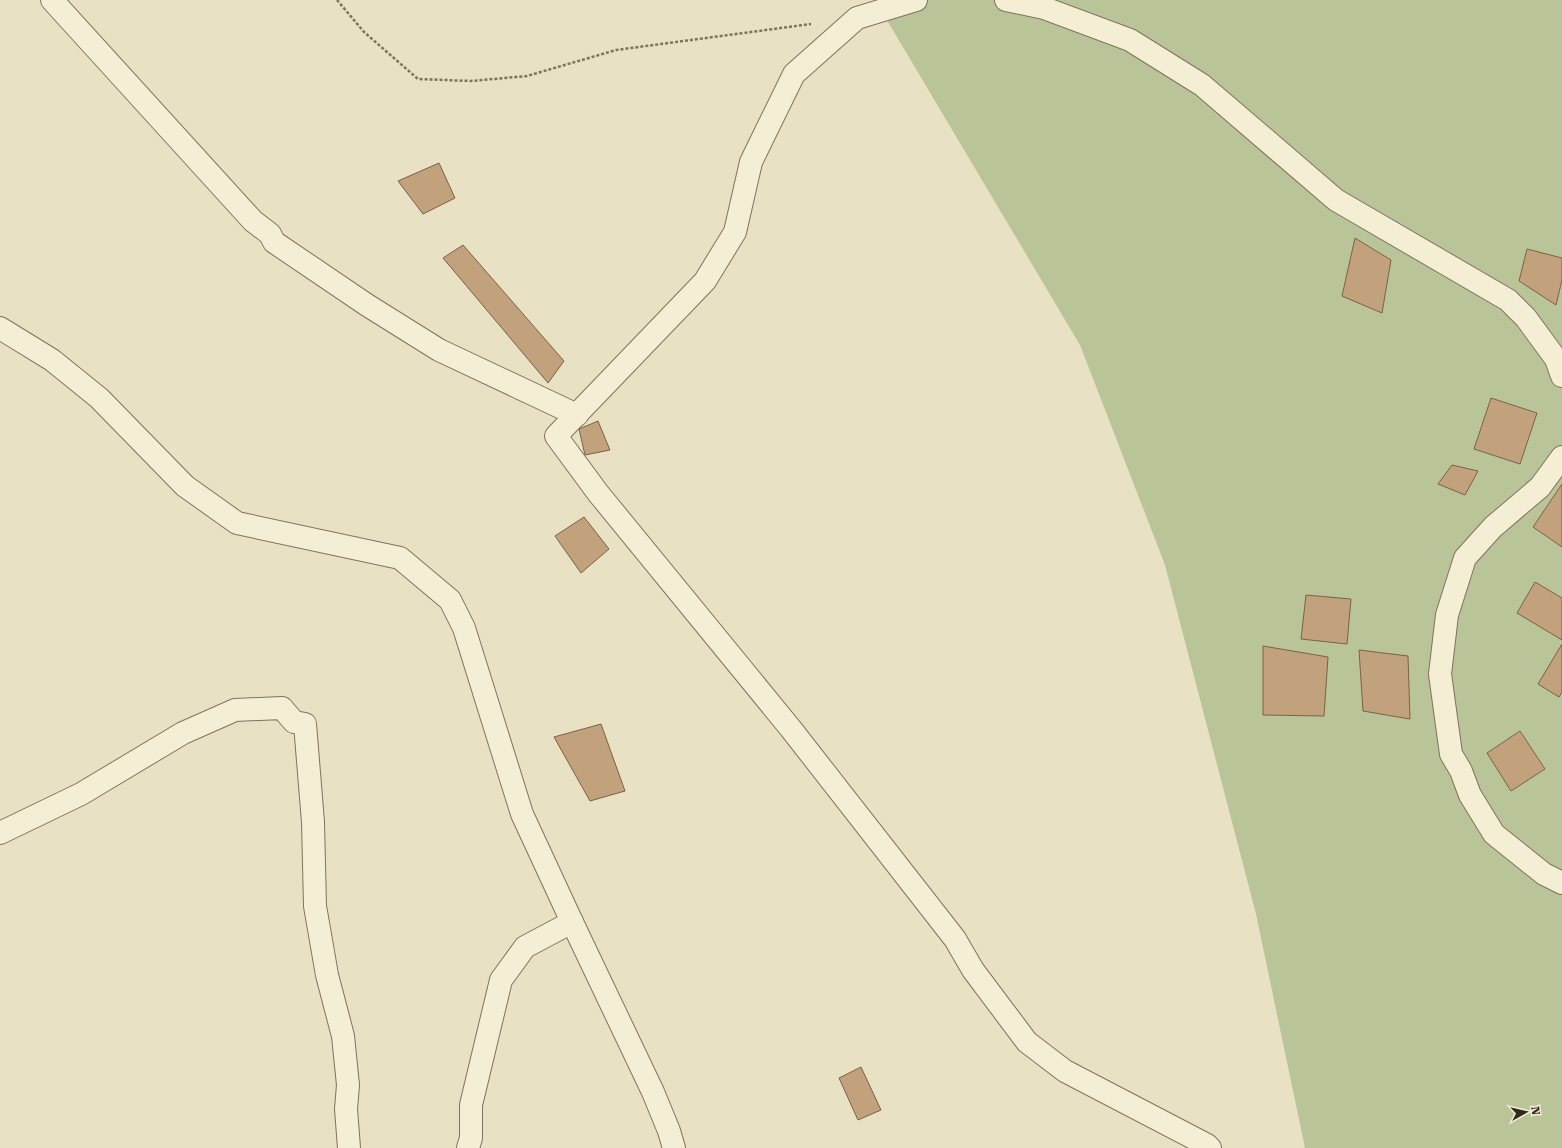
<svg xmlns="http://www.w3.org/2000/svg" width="1562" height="1148" font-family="'Roboto Serif',serif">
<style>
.green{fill:#bac499}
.building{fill:#c2a17d;stroke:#7c6145}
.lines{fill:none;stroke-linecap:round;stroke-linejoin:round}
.street-casing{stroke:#80735c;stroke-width:24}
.path{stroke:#80735c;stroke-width:2.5;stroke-dasharray:3 2;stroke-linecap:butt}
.street{stroke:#f4eed5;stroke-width:22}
</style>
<rect width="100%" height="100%" fill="#e8e1c3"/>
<path class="green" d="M875 0H1562V1148H1305L1256 914 1165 565 1080 345Z"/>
<g class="building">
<path d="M439 163 455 198 423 214 398 181Z"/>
<path d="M1355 238 1391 260 1382 313 1342 296Z"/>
<path d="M463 245 564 361 548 383 443 258Z"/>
<path d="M1527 249 1562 258V280L1556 305 1519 281Z"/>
<path d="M1491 398 1537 413 1520 464 1474 449Z"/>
<path d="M598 421 610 450 585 455 579 429Z"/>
<path d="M1452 465 1478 471 1465 495 1438 484Z"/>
<path d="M1562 484V547L1533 527Z"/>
<path d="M584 517 609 549 581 573 555 536Z"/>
<path d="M1535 582 1562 598V640L1517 613Z"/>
<path d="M1306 595 1351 599 1347 644 1301 639Z"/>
<path d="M1562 644V692L1559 697 1538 684Z"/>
<path d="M1263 646 1328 657 1324 716 1263 715Z"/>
<path d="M1359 650 1408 656 1410 719 1363 711Z"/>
<path d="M601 724 625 791 590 801 554 737Z"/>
<path d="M1520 731 1545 769 1511 791 1487 753Z"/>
<path d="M861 1067 881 1110 858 1120 839 1078Z"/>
</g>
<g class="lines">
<g class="street-casing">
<g id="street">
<path d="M52 0 253 221 270 234 274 242 367 305 439 350 577 415"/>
<path d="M916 0 857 18 794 74 751 162 735 232 705 281 556 436 598 493 791 729 955 939 973 970 1027 1042 1065 1071 1207 1145 1210 1148"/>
<path d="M1006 0 1044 8 1130 40 1202 85 1336 200 1508 300 1526 318 1556 359 1562 376"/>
<path d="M0 328 52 360 99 398 185 486 237 523 400 558 450 600 464 628 522 814 572 922 653 1092 669 1131 674 1148"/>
<path d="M1562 457 1540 487 1493 527 1465 558 1447 615 1440 674 1451 754 1461 771 1470 795 1494 834 1544 874 1562 883"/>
<path d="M0 833 81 794 183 733 235 710 282 708 294 722 305 724 313 822 315 906 327 975 343 1036 348 1085 346 1109 349 1148"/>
<path d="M468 1148 471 1138V1105L501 980 525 947 572 922"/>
</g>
</g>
<path class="path" d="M337 0 364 32 418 79 471 81 527 76 616 50 811 24"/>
<use href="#street" class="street"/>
</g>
<g transform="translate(1526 1112) rotate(82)" stroke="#f0ebd2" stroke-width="3" paint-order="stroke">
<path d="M0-3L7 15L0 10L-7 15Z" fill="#322a1e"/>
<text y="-6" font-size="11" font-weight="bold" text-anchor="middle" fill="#322a1e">N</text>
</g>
</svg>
